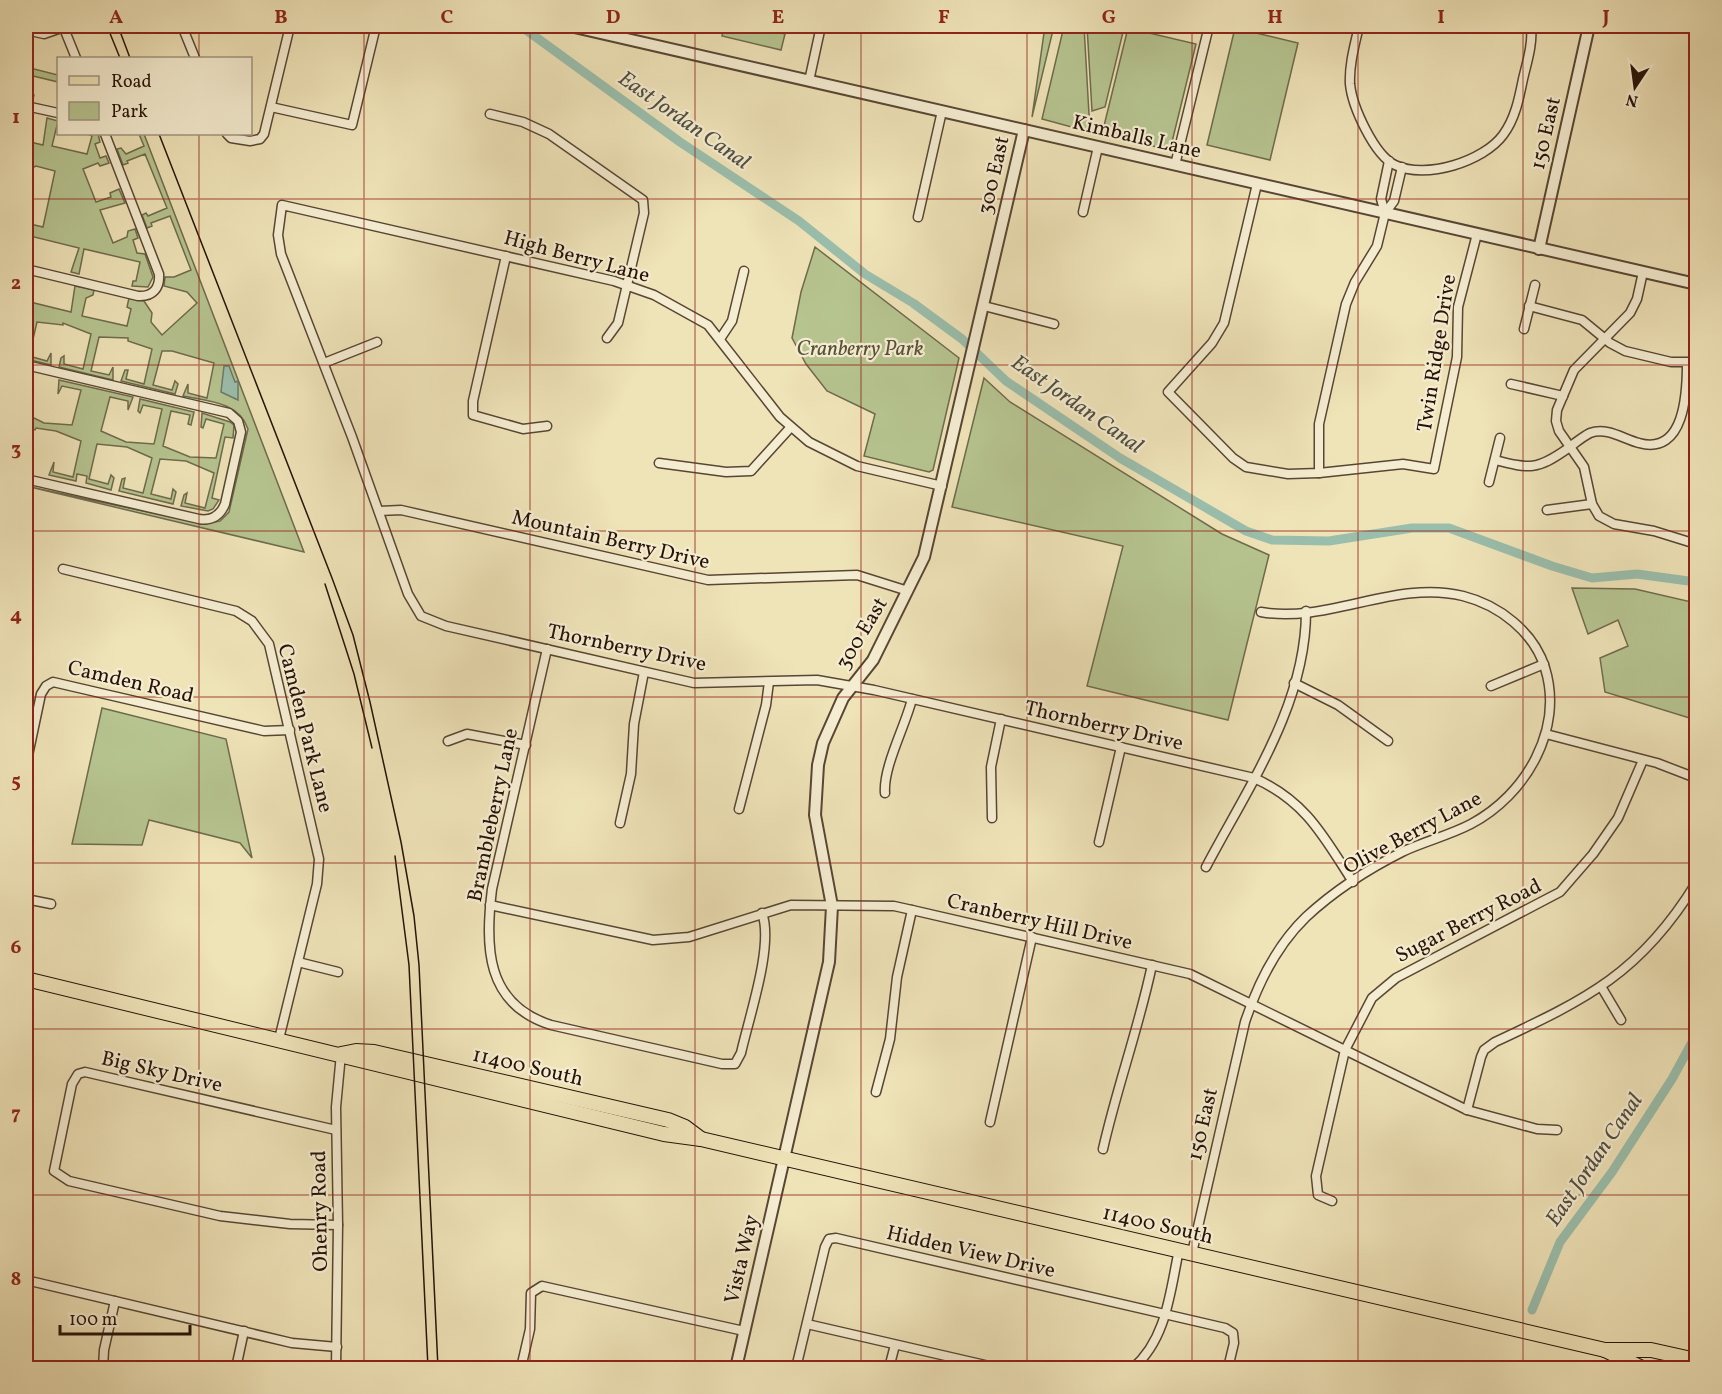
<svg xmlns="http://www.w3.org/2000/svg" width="1722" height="1394" font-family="Vollkorn,serif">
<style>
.green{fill:#b6c490;stroke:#6e6b4c;stroke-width:1.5}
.water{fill:#9abeac;stroke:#6c796a;stroke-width:1.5}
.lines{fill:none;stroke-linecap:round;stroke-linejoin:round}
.canal{stroke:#9abeac;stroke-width:9}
.minor-casing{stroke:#584634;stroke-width:11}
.tertiary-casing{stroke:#584634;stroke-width:14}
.primary-casing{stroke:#261208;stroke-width:16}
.minor{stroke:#f5edd1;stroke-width:8}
.tertiary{stroke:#f5edd1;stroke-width:10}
.primary{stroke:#efe3b8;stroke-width:14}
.tram{stroke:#261208;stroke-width:1.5}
.grid{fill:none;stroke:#8f2418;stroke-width:1.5;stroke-opacity:0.55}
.labels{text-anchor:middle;stroke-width:4.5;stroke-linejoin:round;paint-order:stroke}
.street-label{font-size:21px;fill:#261208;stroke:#f5edd1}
.park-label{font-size:21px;font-style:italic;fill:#585038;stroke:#f5edd1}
.water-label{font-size:22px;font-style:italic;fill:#4f4e41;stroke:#f5edd1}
.neatline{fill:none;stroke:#8f2418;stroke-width:2}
.grid-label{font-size:20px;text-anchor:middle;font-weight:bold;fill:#8f2418}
</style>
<rect width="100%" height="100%" fill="#efe3b8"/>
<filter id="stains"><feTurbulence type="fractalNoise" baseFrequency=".00333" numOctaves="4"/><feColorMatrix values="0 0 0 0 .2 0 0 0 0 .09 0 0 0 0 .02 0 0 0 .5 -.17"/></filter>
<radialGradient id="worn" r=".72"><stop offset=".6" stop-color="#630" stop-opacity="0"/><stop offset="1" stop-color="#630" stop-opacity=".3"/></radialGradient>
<g class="green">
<path d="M724 26H752L785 34 781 50 722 36Z"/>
<path d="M1045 26H1054L1032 117Z"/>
<path d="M1064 26H1084L1090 132 1042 119Z"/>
<path d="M1087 26 1124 28 1105 107 1092 111Z"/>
<path d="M1128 28 1196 44 1170 150 1102 134Z"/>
<path d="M1235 28 1298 43 1270 160 1207 145Z"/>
<path d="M26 67 58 75V82L33 76 29 93 34 95 32 102 26 100Z"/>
<path d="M47 118 58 121 52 146 87 154 92 136 88 134H98L100 142 95 144 100 158 106 156 109 163 100 166 98 163 83 169 96 202 111 197 110 193 119 189 125 203 100 210 113 243 127 237 128 231 135 229 138 238 133 240 137 253 145 254 153 277 148 287 132 286 133 281H136L140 262 84 249 79 274 71 272 79 248 26 235V223L43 227 55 171 36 166 30 169C32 158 26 151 26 141L43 145Z"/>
<path d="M139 134H144L304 552 26 486 204 524 220 521 229 512 248 429C239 402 208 401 183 396L188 384V393L207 398 214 363 172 351H162L153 385 172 390 175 381 178 384 175 394 121 381 125 370H128L126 379 144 384 152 349 128 341V338L99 337 91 371 109 375 113 367V380L59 367 61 358 64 356V364L83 369 91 334 63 323V325L37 322 29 356 47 361 51 353V365L26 359V301L71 312 75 286 94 290 93 295 86 298 82 316 127 326 131 309 127 307 129 298 144 301 152 313 151 322 162 335 197 303 187 292 164 286 165 277H174L191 270 170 216 151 223 152 226 147 228 142 215 146 213 148 216 167 208 145 154 127 161 128 163 123 165 117 149 121 148 126 154 144 146Z"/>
<path d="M815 247 959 358 933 470 929 472 864 456 875 414 827 391 806 364 792 338 801 292Z"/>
<path d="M984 378 1010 402 1222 534 1269 555 1228 720 1087 686 1123 546 952 507Z"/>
<path d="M59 380 133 397 128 410V401L110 397 101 431 126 442 154 444 162 409 143 405 140 413 138 411 140 399 194 412 191 425 188 424 190 415 171 411 163 446 190 457 216 458 224 424 206 419 203 428 201 427 202 413 230 422 234 425 233 438 225 437 212 498 219 500 213 509 208 511 181 506 184 495 187 493 185 503 205 508 214 473 186 461 160 459 151 494 171 499 173 489 176 492 173 504 119 491 122 479 125 478 123 488 143 493 152 458 127 447 97 444 89 479 108 484 111 475 114 478 111 490 86 483 87 476 77 474 76 481 49 475 54 462 53 472 73 477 81 441 56 431 36 428 35 430 27 428 26 433V414L44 423 72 425 81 390 62 386 58 394Z"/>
<path d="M1572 588 1635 589 1696 603V720L1605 692 1600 658 1628 646 1618 620 1588 634Z"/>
<path d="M102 708 226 739 252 858 240 843 149 820 142 845 72 844Z"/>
</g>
<path class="water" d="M224 366H229L235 382 238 381V400L221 392Z"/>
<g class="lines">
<g class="canal">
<path d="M522 27 680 142 799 221 865 274 913 303 962 339 1006 381 1120 458 1246 531 1272 540 1329 541 1412 528H1449L1552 566 1592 578 1637 574 1696 582"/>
<path d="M1532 1310 1560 1242 1612 1172 1672 1079 1696 1035"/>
</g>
<g class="minor-casing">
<g id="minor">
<path d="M63 26 76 58"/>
<path d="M182 26 195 58"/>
<path d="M1359 26C1355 44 1349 64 1350 84 1352 106 1374 155 1395 165 1426 180 1484 161 1503 135 1515 119 1519 99 1523 79 1527 62 1533 44 1531 26"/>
<path d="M26 30 44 34 64 27"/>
<path d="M809 81 821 26"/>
<path d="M26 106 58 113"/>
<path d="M271 107 352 125 376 26"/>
<path d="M490 114 523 122 549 134 643 200 644 213 618 323 607 338"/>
<path d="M227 134 231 138 250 141 260 139 264 134 290 26"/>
<path d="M1175 165 1209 26"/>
<path d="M1257 184 1224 323 1212 343 1168 392 1233 458 1246 467 1288 474 1319 473 1403 464 1434 469 1457 357 1458 307 1477 234"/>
<path d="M1083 212 1098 147"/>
<path d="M1385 213 1381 199 1389 161"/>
<path d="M918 217 942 111"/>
<path d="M506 256 473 401V415L523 429 547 426"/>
<path d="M26 269 138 296C153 297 160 288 159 274L105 134"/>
<path d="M1643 272 1637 299 1630 313 1574 370 1557 410 1556 421 1559 431 1584 467 1592 504 1599 516 1614 524 1654 531 1696 544"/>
<path d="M984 306 1054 324"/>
<path d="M1529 306 1582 320 1610 343 1625 351 1671 362H1696"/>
<path d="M1524 329 1535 285"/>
<path d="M720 339 732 321 744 271"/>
<path d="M324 363 377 342"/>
<path d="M26 365 229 413 238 421 241 432 225 504C220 516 211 521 199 519L26 479"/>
<path d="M1511 384 1563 396"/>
<path d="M1495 460C1530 469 1537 470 1567 449 1574 444 1582 437 1590 433 1608 427 1623 439 1639 443 1685 456 1687 392 1687 363"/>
<path d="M659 463 726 472 751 471 790 428"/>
<path d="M1319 473V424L1346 304 1355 282 1377 246 1385 213 1394 201 1402 167"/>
<path d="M1489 482 1500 438"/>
<path d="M942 486 857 466 809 442 780 417 708 325 654 295 614 281 282 205 278 235 281 254 352 437 408 594 421 616 446 626 694 683 817 680 874 690 1254 778C1306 801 1324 837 1353 882"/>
<path d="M1547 510 1592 504"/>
<path d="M379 511 401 510 708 580 857 575 908 591"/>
<path d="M63 569 236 611 252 621 269 644 319 859 317 884 279 1039"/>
<path d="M547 649 492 889C485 946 485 1004 551 1025L722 1064H735L741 1053C749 1017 774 945 762 913"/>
<path d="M1294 683 1338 705 1388 741"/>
<path d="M1491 686 1544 664"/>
<path d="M1546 734 1657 763 1696 778"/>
<path d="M448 741 467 734 526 745"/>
<path d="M26 765 41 694 46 686 53 682 264 731 290 730"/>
<path d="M885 793C883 767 905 727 912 699"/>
<path d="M739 809 766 705 769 682"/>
<path d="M992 818 991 767 1001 719"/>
<path d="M620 823 631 774 634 724 644 672"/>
<path d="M1099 842 1121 747"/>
<path d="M1206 867C1248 787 1306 705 1306 611"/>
<path d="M26 899 51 904"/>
<path d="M490 905 653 940 689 937 791 905 894 906 912 910 1190 974 1467 1110 1537 1129 1557 1130"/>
<path d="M298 962 338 972"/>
<path d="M1602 988 1621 1020"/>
<path d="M876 1092 890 1039 897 977 912 910"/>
<path d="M1467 1110 1481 1057 1484 1050 1495 1042C1587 999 1641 973 1696 883"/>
<path d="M990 1122 1032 937"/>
<path d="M336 1130 85 1072 78 1074 72 1084 54 1171 69 1181 220 1216 290 1224 338 1225"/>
<path d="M1103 1149C1117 1087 1139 1027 1152 965"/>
<path d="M1332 1201 1318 1195 1316 1176 1345 1050 1372 998 1396 978 1560 892 1593 854 1618 818 1643 760"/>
<path d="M1192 1253 1245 1022C1258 983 1276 946 1306 917 1334 891 1370 868 1404 851 1426 841 1450 835 1471 824 1526 795 1564 729 1545 668 1534 632 1499 605 1463 596 1396 579 1328 624 1261 612"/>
<path d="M26 1280 292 1343 337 1347"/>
<path d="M807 1324 998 1368"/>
<path d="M103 1368 104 1350 115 1301"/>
<path d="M236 1368 244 1331"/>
<path d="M336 1368 338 1225 336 1107 341 1054"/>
<path d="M521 1368 530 1329 531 1293 542 1286 744 1331"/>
<path d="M796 1368 825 1247 829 1239 836 1238 1225 1328 1233 1333 1234 1343 1228 1368"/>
<path d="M889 1368 895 1345"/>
<path d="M1133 1368C1167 1339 1170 1291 1179 1250"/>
</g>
</g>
<g class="tertiary-casing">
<g id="tertiary">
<path d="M570 26 1696 284"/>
<path d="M1539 249 1589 26"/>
<path d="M736 1368 829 962 832 906 815 815 818 765 823 743 843 698 873 660 924 557 1024 130"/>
</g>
</g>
<g class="primary-casing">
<g id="primary">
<path d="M26 979 664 1134 701 1139 1605 1350H1651L1696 1360"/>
<path d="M341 1054 356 1051 374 1052 668 1120 685 1127 701 1139"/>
<path d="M1605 1350 1642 1368"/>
</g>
</g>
<use href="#minor" class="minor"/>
<use href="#tertiary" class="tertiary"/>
<use href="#primary" class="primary"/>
<g class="tram">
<path d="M107 26 120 58"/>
<path d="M118 26 130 58"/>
<path d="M159 134 332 578 353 635 370 702 401 842 414 916 419 965 438 1368"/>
<path d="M325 584 354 674 372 748"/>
<path d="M395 856 409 965 428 1368"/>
</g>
</g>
<path class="grid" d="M199 26V58M364 26V1368M530 26V1368M695 26V1368M861 26V1368M1027 26V1368M1192 26V1368M1358 26V1368M1523 26V1368M199 134V1368M26 199H1696M26 365H1696M26 531H1696M26 697H1696M26 863H1696M26 1029H1696M26 1195H1696"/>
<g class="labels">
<g class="street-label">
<text transform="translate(1545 133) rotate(-77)" y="7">150 East</text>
<text transform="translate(1137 136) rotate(13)" y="7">Kimballs Lane</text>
<text transform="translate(993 175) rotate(-77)" y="7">300 East</text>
<text transform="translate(577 256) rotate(15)" y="7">High Berry Lane</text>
<text transform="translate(1436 353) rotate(-81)" y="7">Twin Ridge Drive</text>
<text transform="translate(611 539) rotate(13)" y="7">Mountain Berry Drive</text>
<text transform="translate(861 633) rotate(-59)" y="7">300 East</text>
<text transform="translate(627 647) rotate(12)" y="7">Thornberry Drive</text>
<text transform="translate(131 681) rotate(13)" y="7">Camden Road</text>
<text transform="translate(1104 725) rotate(13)" y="7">Thornberry Drive</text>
<text transform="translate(306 728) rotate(76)" y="7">Camden Park Lane</text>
<text transform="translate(492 815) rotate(-78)" y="7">Brambleberry Lane</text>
<text transform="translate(1412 832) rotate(-28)" y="7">Olive Berry Lane</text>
<text transform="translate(1468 920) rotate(-27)" y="7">Sugar Berry Road</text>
<text transform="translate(1040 921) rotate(13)" y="7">Cranberry Hill Drive</text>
<text transform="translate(528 1066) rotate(13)" y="7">11400 South</text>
<text transform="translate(162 1071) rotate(13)" y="7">Big Sky Drive</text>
<text transform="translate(1202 1124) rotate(-77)" y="7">150 East</text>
<text transform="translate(319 1211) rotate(-91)" y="7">Ohenry Road</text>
<text transform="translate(1158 1224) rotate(13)" y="7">11400 South</text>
<text transform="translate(971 1251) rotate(13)" y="7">Hidden View Drive</text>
<text transform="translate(741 1259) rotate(-77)" y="7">Vista Way</text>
</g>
<g class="park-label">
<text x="860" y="355">Cranberry Park</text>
</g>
<g class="water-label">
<text transform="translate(685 119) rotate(35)" y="8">East Jordan Canal</text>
<text transform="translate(1078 403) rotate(35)" y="8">East Jordan Canal</text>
<text transform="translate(1593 1159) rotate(-56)" y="8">East Jordan Canal</text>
</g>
</g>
<rect width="1722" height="1394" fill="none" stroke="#efe3b8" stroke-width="66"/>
<rect x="57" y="57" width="195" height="78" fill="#f5edd1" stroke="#a29581" stroke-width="1.5"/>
<rect x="69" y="76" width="30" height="9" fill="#efe3b8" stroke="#a29581" stroke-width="1.5"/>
<text x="111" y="87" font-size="18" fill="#261208">Road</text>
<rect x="69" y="102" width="30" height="18" fill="#b6c490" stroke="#a29581" stroke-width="1.5"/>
<text x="111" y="117" font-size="18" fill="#261208">Park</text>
<g transform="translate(1635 87) rotate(193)" stroke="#f5edd1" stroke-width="4.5" paint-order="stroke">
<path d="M0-4.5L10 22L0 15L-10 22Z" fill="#261208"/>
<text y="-9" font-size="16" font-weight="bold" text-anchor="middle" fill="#261208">N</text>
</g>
<path d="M60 1325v9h130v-9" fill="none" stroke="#261208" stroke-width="3"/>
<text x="69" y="1325" font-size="18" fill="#261208" stroke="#f5edd1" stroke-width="4.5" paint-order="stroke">100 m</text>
<rect x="33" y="33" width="1656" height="1328" class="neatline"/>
<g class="grid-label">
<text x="116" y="23">A</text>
<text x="281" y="23">B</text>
<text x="447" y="23">C</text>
<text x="613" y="23">D</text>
<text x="778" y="23">E</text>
<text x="944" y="23">F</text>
<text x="1109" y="23">G</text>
<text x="1275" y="23">H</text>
<text x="1441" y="23">I</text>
<text x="1606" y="23">J</text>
<text x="16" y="123">1</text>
<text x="16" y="289">2</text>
<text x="16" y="455">3</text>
<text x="16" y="621">4</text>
<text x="16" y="787">5</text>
<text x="16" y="953">6</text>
<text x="16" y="1119">7</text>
<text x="16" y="1285">8</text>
</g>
<rect width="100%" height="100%" filter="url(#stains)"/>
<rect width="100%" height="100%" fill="url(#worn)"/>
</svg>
